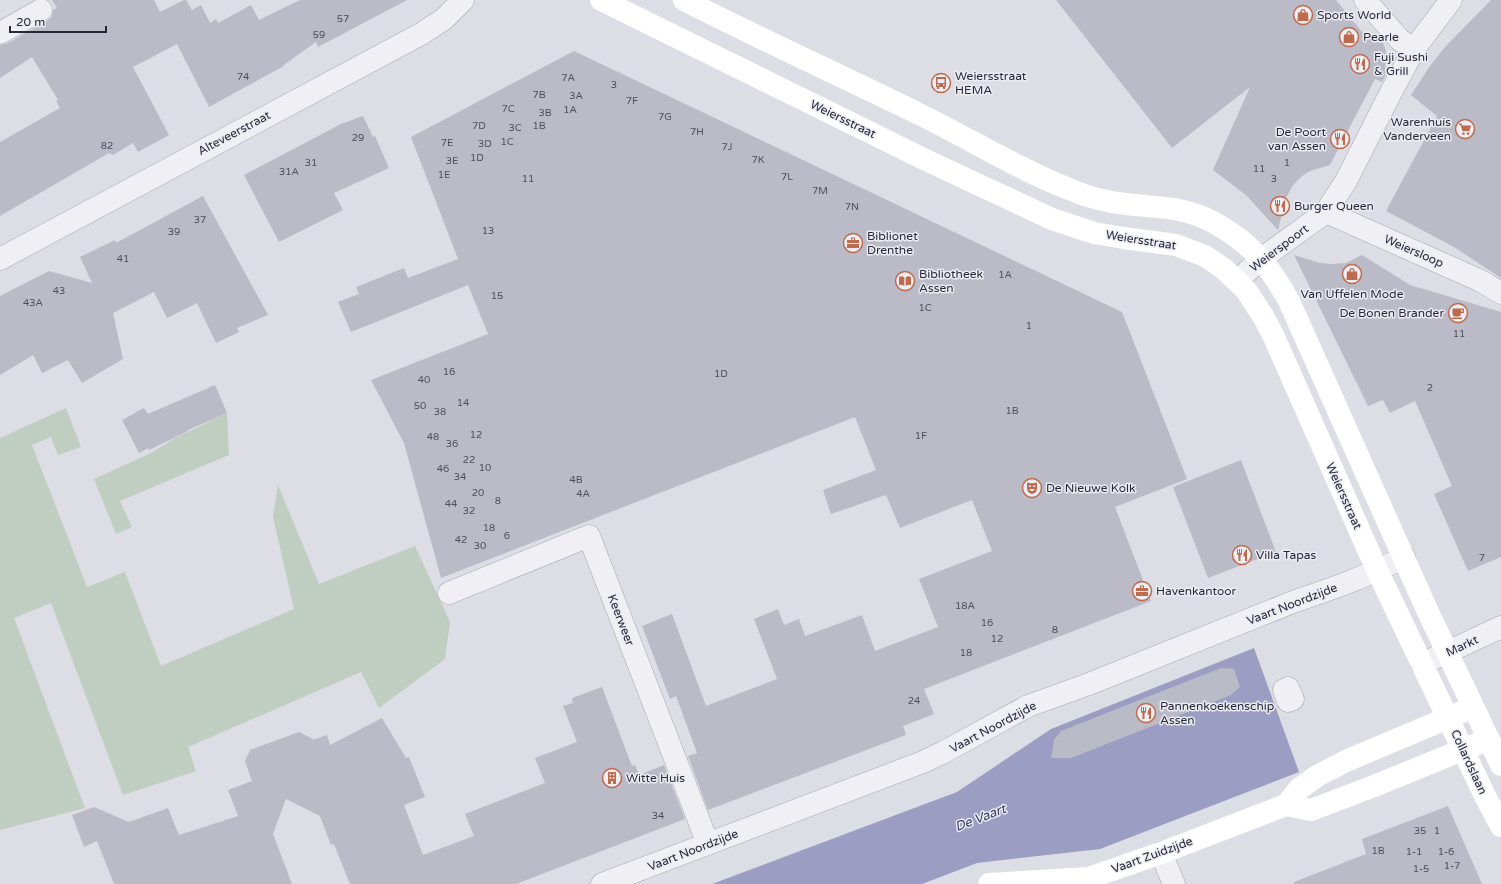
<svg xmlns="http://www.w3.org/2000/svg" width="1501" height="884" font-family="'Varela Round',sans-serif">
<style>
.green{fill:#bfcec1}
.water{fill:#9b9ec2}
.building{fill:#bbbbc7}
.lines{fill:none;stroke-linecap:round;stroke-linejoin:round}
.street-casing{stroke:#a7a7b2;stroke-width:23}
.street{stroke:#efeff4;stroke-width:22}
.secondary{stroke:#fff;stroke-width:22}
.labels{text-anchor:middle;stroke-width:3;stroke-linejoin:round;paint-order:stroke}
.number-label{font-size:10px;fill:#4e4d5d}
.poi-label{font-size:12px;fill:#29283a;stroke:#ececf3;text-anchor:start}
.street-label{font-size:12px;fill:#29283a;stroke:#ececf3}
.water-label{font-size:13px;font-style:italic;fill:#373869;stroke:#ececf3}
</style>
<rect width="100%" height="100%" fill="#dddde5"/>
<g class="green">
<path d="M66 408 81 447 58 455 51 437 32 445 87 587 125 572 161 666 294 609 273 517 278 485 319 584 415 546 450 622 445 659 379 708 361 672 188 747 196 771 123 795 51 603 14 618 85 808 0 830V438Z"/>
<path d="M227 413 229 455 120 501 132 527 116 534 94 479 151 453 175 438Z"/>
</g>
<path class="water" d="M1254 648 1299 772 1100 849 977 863 922 884H712L957 792 1051 729Z"/>
<g class="building">
<path d="M52 0H154L160 12 184 0H186L192 10 201 5 210 23 216 19 218 23 251 5 259 20 300 0H407L318 47 316 42 285 64 282 67 209 107 177 44 133 67 169 135 138 152 133 143 113 155 109 153 0 216V142L60 108 56 101 58 100 32 57 0 78V45L6 44 47 21 52 16 53 10 57 8Z"/>
<path d="M1056 0H1336L1362 32 1375 35 1380 38 1383 42 1386 51 1385 76 1382 82 1375 79 1330 165 1310 171 1302 176 1293 185 1286 198 1278 230 1246 195 1213 170 1250 87 1172 148Z"/>
<path d="M1491 0H1501V278L1454 247 1386 211 1437 116 1411 95 1430 66 1445 47Z"/>
<path d="M574 51 1122 312 1187 479 1115 507 1151 601 924 689 934 714 903 726 906 735 708 810 688 756 697 753 676 696 670 699 642 626 672 614 706 706 777 679 754 619 778 609 784 625 799 619 805 636 862 615 875 651 938 627 919 579 992 551 972 500 900 528 886 495 831 514 823 490 876 470 855 417 441 578 404 443 371 380 488 334 468 285 351 332 338 302 359 294 356 287 404 268 408 278 458 259 411 137Z"/>
<path d="M363 116 373 137 375 136 389 168 334 193 343 210 279 242 244 175 341 124Z"/>
<path d="M203 196 268 315 237 328 239 332 216 343 197 303 167 318 154 292 113 313 123 359 82 383 68 360 42 373 33 355 0 375V296L49 271 92 283 80 257 115 240 116 243Z"/>
<path d="M1294 255 1320 263 1332 264 1346 263 1362 255 1410 285 1501 312V557L1468 571 1434 494 1452 486 1415 401 1390 413 1383 400 1368 406Z"/>
<path d="M215 385 227 413 188 430V431L149 450 148 448 139 453 122 420 144 408 148 414Z"/>
<path d="M1241 460 1276 552 1208 578 1173 487Z"/>
<path d="M1221 668 1234 669 1240 687 1231 695 1071 758H1051L1054 740 1061 731Z"/>
<path d="M602 687 632 766 635 765 639 775 664 765 685 819 516 884H350L334 844 331 845 320 816 286 799 273 834 292 884H114L97 841 84 847 72 815 94 807 129 822 168 808 179 835 238 816 228 790 252 781 245 761 250 750 299 732 311 738 312 740 327 735 330 745 382 718 406 758 409 757 425 797 404 805 423 855 474 836 465 814 545 783 535 758 577 742 563 706 573 703 572 698Z"/>
<path d="M1448 806 1482 884H1294V882L1366 854 1362 839Z"/>
</g>
<g class="lines">
<g class="street-casing">
<g id="street">
<path d="M1365 0 1400 40 1414 49"/>
<path d="M0 33 41 10"/>
<path d="M1326 212 1481 281 1501 293"/>
<path d="M0 259 421 34 444 19 463 0"/>
<path d="M1237 281 1261 259 1326 212 1346 181 1387 100 1414 49 1451 0"/>
<path d="M449 593 589 536 708 844"/>
<path d="M1422 664 1501 627"/>
<path d="M1288 688 1293 699 1288 701 1284 690Z"/>
<path d="M1161 853 1174 884"/>
<path d="M602 884 923 762 944 752 1028 706 1089 684 1293 602C1331 589 1369 576 1404 557"/>
</g>
</g>
<use href="#street" class="street"/>
<g class="secondary">
<path d="M601 0 930 162 1052 219 1094 233 1124 238 1176 245 1205 256 1224 269 1246 290 1263 316 1274 337 1377 570 1486 798 1501 826"/>
<path d="M684 0C762 40 842 76 921 115 970 139 1018 169 1069 189 1087 197 1107 202 1126 204 1158 208 1183 206 1213 222 1250 242 1269 265 1289 301L1428 612 1501 765"/>
<path d="M1286 805 1311 810 1374 786 1477 744"/>
<path d="M989 884 1089 878 1161 853 1286 805 1299 789 1317 776 1346 761 1462 712"/>
</g>
</g>
<defs>
<g id="shop-ring" transform="scale(1)"><circle r="9.5" fill="#ececf3" stroke="#be6b4d" stroke-width="1.5"/><path d="M-5-2.5h2.3a2.7 3.5 0 0 1 5.4 0H5L5.5 6h-11ZM-1.5-2.5h3a1.5 2.3 0 0 0-3 0Z" fill="#be6b4d"/></g>
<g id="restaurant-ring" transform="scale(1)"><circle r="9.5" fill="#ececf3" stroke="#be6b4d" stroke-width="1.5"/><path d="M-5-6h1v4h1v-4h1v4h1v-4h1v5L-1.5 .5V6h-2V.5L-5-1ZM5-6V6H3V1.5H1.5Q1.5-4 5-6Z" fill="#be6b4d"/></g>
<g id="bus-ring" transform="scale(1)"><circle r="9.5" fill="#ececf3" stroke="#be6b4d" stroke-width="1.5"/><path d="M-5-6H5V4H4V6H2V4H-2V6H-4V4H-5ZM-3.5-4V0h7V-4ZM-3.5 1.2v1.5H-2V1.2ZM2 1.2v1.5H3.5V1.2Z" fill="#be6b4d"/></g>
<g id="supermarket-ring" transform="scale(1)"><circle r="9.5" fill="#ececf3" stroke="#be6b4d" stroke-width="1.5"/><path d="M-6-5.5h2.5l.6 2H6L4.5 2H-2.5L-4.4-4H-6ZM-1.5 3.2a1.3 1.3 0 1 0 .1 0ZM3 3.2a1.3 1.3 0 1 0 .1 0Z" fill="#be6b4d"/></g>
<g id="office-ring" transform="scale(1)"><circle r="9.5" fill="#ececf3" stroke="#be6b4d" stroke-width="1.5"/><path d="M-6-3h4V-5.5h4V-3h4V5H-6ZM-1-4.5V-3h2v-1.5ZM-6 0V1H6V0Z" fill="#be6b4d"/></g>
<g id="library-ring" transform="scale(1)"><circle r="9.5" fill="#ececf3" stroke="#be6b4d" stroke-width="1.5"/><path d="M-6-4Q-3-5.5-.7-3.5V5Q-3 3-6 4ZM6-4Q3-5.5 .7-3.5V5Q3 3 6 4Z" fill="#be6b4d"/></g>
<g id="cafe-ring" transform="scale(1)"><circle r="9.5" fill="#ececf3" stroke="#be6b4d" stroke-width="1.5"/><path d="M-5.5-4.5H6V0H3Q3 3.5 0 3.5H-2.5Q-5.5 3.5-5.5 0ZM3-3.2v2h1.7v-2ZM-6 4.5H4V6H-6Z" fill="#be6b4d"/></g>
<g id="theatre-ring" transform="scale(1)"><circle r="9.5" fill="#ececf3" stroke="#be6b4d" stroke-width="1.5"/><path d="M-5-5.5Q0-4 5-5.5V0Q5 5 0 6Q-5 5-5 0ZM-3.3-2.5H-1v1.5H-3.3ZM1-2.5H3.3v1.5H1ZM-2.8 1Q0 5.5 2.8 1Z" fill="#be6b4d"/></g>
<g id="building-ring" transform="scale(1)"><circle r="9.5" fill="#ececf3" stroke="#be6b4d" stroke-width="1.5"/><path d="M-4-6H4V6H1V3H-1V6H-4ZM-2.5-4.3h1.7v1.8h-1.7ZM.8-4.3h1.7v1.8H.8ZM-2.5-1h1.7V.8h-1.7ZM.8-1h1.7V.8H.8Z" fill="#be6b4d"/></g>
</defs>
<g fill-rule="evenodd">
<use href="#shop-ring" x="1303" y="15"/>
<use href="#shop-ring" x="1349" y="37"/>
<use href="#restaurant-ring" x="1360" y="64"/>
<use href="#bus-ring" x="941" y="83"/>
<use href="#supermarket-ring" x="1465" y="129"/>
<use href="#restaurant-ring" x="1340" y="139"/>
<use href="#restaurant-ring" x="1280" y="206"/>
<use href="#office-ring" x="853" y="243"/>
<use href="#shop-ring" x="1352" y="274"/>
<use href="#library-ring" x="905" y="281"/>
<use href="#cafe-ring" x="1458" y="313"/>
<use href="#theatre-ring" x="1032" y="488"/>
<use href="#restaurant-ring" x="1242" y="555"/>
<use href="#office-ring" x="1142" y="591"/>
<use href="#restaurant-ring" x="1146" y="713"/>
<use href="#building-ring" x="612" y="778"/>
</g>
<g class="labels">
<g class="number-label">
<text x="343" y="22">57</text>
<text x="319" y="38">59</text>
<text x="243" y="80">74</text>
<text x="568" y="81">7A</text>
<text x="614" y="88">3</text>
<text x="539" y="98">7B</text>
<text x="576" y="99">3A</text>
<text x="632" y="104">7F</text>
<text x="508" y="112">7C</text>
<text x="570" y="113">1A</text>
<text x="545" y="116">3B</text>
<text x="665" y="120">7G</text>
<text x="479" y="129">7D</text>
<text x="539" y="129">1B</text>
<text x="515" y="131">3C</text>
<text x="697" y="135">7H</text>
<text x="358" y="141">29</text>
<text x="507" y="145">1C</text>
<text x="447" y="146">7E</text>
<text x="485" y="147">3D</text>
<text x="107" y="149">82</text>
<text x="727" y="150">7J</text>
<text x="477" y="161">1D</text>
<text x="758" y="163">7K</text>
<text x="452" y="164">3E</text>
<text x="311" y="166">31</text>
<text x="1287" y="166">1</text>
<text x="1259" y="172">11</text>
<text x="289" y="175">31A</text>
<text x="444" y="178">1E</text>
<text x="787" y="180">7L</text>
<text x="528" y="182">11</text>
<text x="1274" y="182">3</text>
<text x="820" y="194">7M</text>
<text x="852" y="210">7N</text>
<text x="200" y="223">37</text>
<text x="488" y="234">13</text>
<text x="174" y="235">39</text>
<text x="123" y="262">41</text>
<text x="1005" y="278">1A</text>
<text x="59" y="294">43</text>
<text x="497" y="299">15</text>
<text x="33" y="306">43A</text>
<text x="925" y="311">1C</text>
<text x="1029" y="329">1</text>
<text x="1459" y="337">11</text>
<text x="449" y="375">16</text>
<text x="721" y="377">1D</text>
<text x="424" y="383">40</text>
<text x="1430" y="391">2</text>
<text x="463" y="406">14</text>
<text x="420" y="409">50</text>
<text x="1012" y="414">1B</text>
<text x="440" y="415">38</text>
<text x="476" y="438">12</text>
<text x="921" y="439">1F</text>
<text x="433" y="440">48</text>
<text x="452" y="447">36</text>
<text x="469" y="463">22</text>
<text x="485" y="471">10</text>
<text x="443" y="472">46</text>
<text x="460" y="480">34</text>
<text x="576" y="483">4B</text>
<text x="478" y="496">20</text>
<text x="583" y="497">4A</text>
<text x="498" y="504">8</text>
<text x="451" y="507">44</text>
<text x="469" y="514">32</text>
<text x="489" y="531">18</text>
<text x="507" y="539">6</text>
<text x="461" y="543">42</text>
<text x="480" y="549">30</text>
<text x="1482" y="561">7</text>
<text x="965" y="609">18A</text>
<text x="987" y="626">16</text>
<text x="1055" y="633">8</text>
<text x="997" y="642">12</text>
<text x="966" y="656">18</text>
<text x="914" y="704">24</text>
<text x="658" y="819">34</text>
<text x="1420" y="834">35</text>
<text x="1437" y="834">1</text>
<text x="1378" y="854">1B</text>
<text x="1414" y="855">1-1</text>
<text x="1446" y="855">1-6</text>
<text x="1452" y="869">1-7</text>
<text x="1421" y="872">1-5</text>
</g>
<g class="poi-label">
<text x="1317" y="19">Sports World</text>
<text x="1363" y="41">Pearle</text>
<text x="1374" y="61">Fuji Sushi<tspan x="1374" dy="14">&amp; Grill</tspan></text>
<text x="955" y="80">Weiersstraat<tspan x="955" dy="14">HEMA</tspan></text>
<text x="1451" y="126" text-anchor="end">Warenhuis<tspan x="1451" dy="14">Vanderveen</tspan></text>
<text x="1326" y="136" text-anchor="end">De Poort<tspan x="1326" dy="14">van Assen</tspan></text>
<text x="1294" y="210">Burger Queen</text>
<text x="867" y="240">Biblionet<tspan x="867" dy="14">Drenthe</tspan></text>
<text x="919" y="278">Bibliotheek<tspan x="919" dy="14">Assen</tspan></text>
<text x="1352" y="298" text-anchor="middle">Van Uffelen Mode</text>
<text x="1444" y="317" text-anchor="end">De Bonen Brander</text>
<text x="1046" y="492">De Nieuwe Kolk</text>
<text x="1256" y="559">Villa Tapas</text>
<text x="1156" y="595">Havenkantoor</text>
<text x="1160" y="710">Pannenkoekenschip<tspan x="1160" dy="14">Assen</tspan></text>
<text x="626" y="782">Witte Huis</text>
</g>
<g class="street-label">
<text transform="translate(843 119) rotate(26)" y="4">Weiersstraat</text>
<text transform="translate(234 133) rotate(-28)" y="4">Alteveerstraat</text>
<text transform="translate(1141 240) rotate(9)" y="4">Weiersstraat</text>
<text transform="translate(1279 248) rotate(-37)" y="4">Weierspoort</text>
<text transform="translate(1414 251) rotate(24)" y="4">Weiersloop</text>
<text transform="translate(1344 496) rotate(66)" y="4">Weiersstraat</text>
<text transform="translate(1292 604) rotate(-21)" y="4">Vaart Noordzijde</text>
<text transform="translate(621 620) rotate(69)" y="4">Keerweer</text>
<text transform="translate(1462 646) rotate(-25)" y="4">Markt</text>
<text transform="translate(993 727) rotate(-28)" y="4">Vaart Noordzijde</text>
<text transform="translate(1469 762) rotate(65)" y="4">Collardslaan</text>
<text transform="translate(693 850) rotate(-21)" y="4">Vaart Noordzijde</text>
<text transform="translate(1152 855) rotate(-20)" y="4">Vaart Zuidzijde</text>
</g>
<g class="water-label">
<text transform="translate(980 817) rotate(-21)" y="5">De Vaart</text>
</g>
</g>
<path d="M10 26v6h96v-6" fill="none" stroke="#29283a" stroke-width="2"/>
<text x="16" y="26" font-size="12" fill="#29283a" stroke="#ececf3" stroke-width="3" paint-order="stroke">20 m</text>
</svg>
